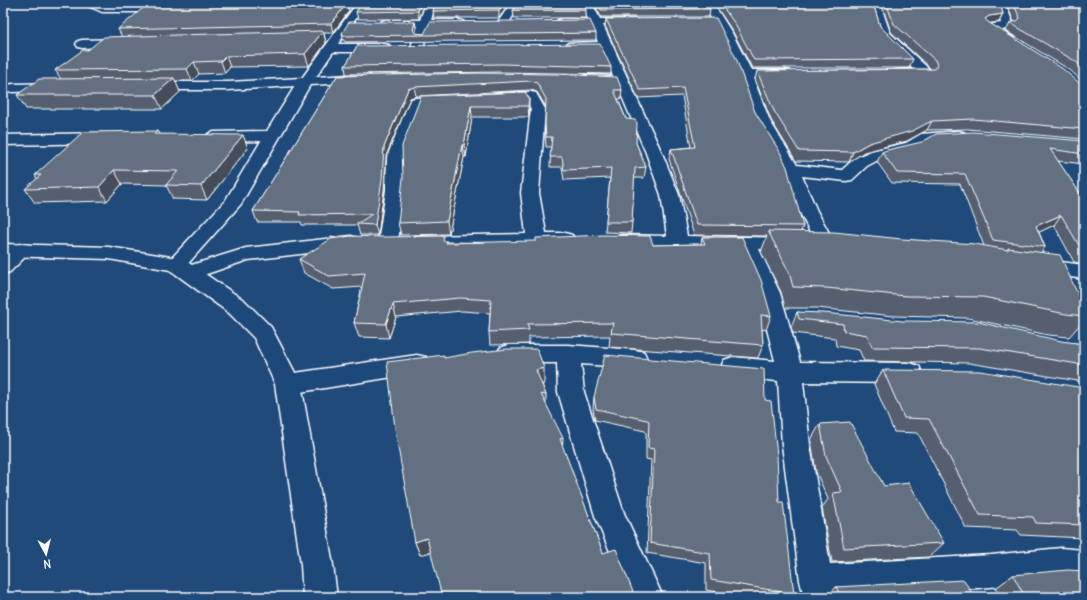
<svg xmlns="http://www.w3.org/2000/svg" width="1087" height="600" font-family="Delius,sans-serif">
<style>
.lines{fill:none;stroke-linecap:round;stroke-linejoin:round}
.street-casing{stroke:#fff;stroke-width:3}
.primary-casing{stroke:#fff;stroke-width:3}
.street{fill:#1f4a7a;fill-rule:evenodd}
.primary{fill:#1f4a7a;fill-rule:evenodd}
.wall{fill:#545f6f;stroke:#fff}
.shaded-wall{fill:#454e5a;stroke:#fff}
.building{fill:#626f81;stroke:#fff}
</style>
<rect width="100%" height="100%" fill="#1f4a7a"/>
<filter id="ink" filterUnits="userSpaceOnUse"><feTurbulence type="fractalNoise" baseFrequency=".025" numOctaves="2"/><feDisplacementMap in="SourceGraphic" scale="8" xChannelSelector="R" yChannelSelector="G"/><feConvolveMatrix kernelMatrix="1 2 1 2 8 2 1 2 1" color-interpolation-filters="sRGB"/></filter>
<g filter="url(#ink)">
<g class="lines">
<g class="street-casing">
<g id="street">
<path d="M85 3H98L104 6H172L177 9 172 12H102L86 5Z"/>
<path d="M357 3H367L338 44H385L389 45 391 48 389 51 385 52H333L316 77 365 74 370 75 372 78 370 81 365 82 310 85 241 204 185 267 246 248 351 236 358 238 361 242 358 246 351 248 248 260 189 280 182 278 179 273 181 269 176 271 169 269 166 264 225 201 261 141 214 142 208 140 206 137 208 134 214 132 267 131 295 86 228 90H148L143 89 141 86 143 83 148 82H228L302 78Z"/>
<path d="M426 3H436L431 20H459L463 21 465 23 463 25 459 26H429L415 77 413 80H403L401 77 418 26H386L382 25 380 23 382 21 386 20H420Z"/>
<path d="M511 3H521L508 24H500L498 22Z"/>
<path d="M582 3H592L600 19H635L639 20 641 22 639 24 635 25H603L662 153 679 195 687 236 794 238 801 240 804 244 801 248 794 250 759 249 780 293 800 362 910 363 919 366 922 373 919 380 910 383 803 382 810 445 830 564 991 555 1061 548 1084 550V582C1052 579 1022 585 990 587 928 592 865 597 804 597L800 581 782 445 778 381 733 377 724 374 721 367 724 360 733 357 775 361 758 293 739 249 621 247 614 245 611 241 614 237 621 235 667 236 661 195 646 153 617 85 583 82 581 79 583 76 588 75 613 76 601 49 572 50 568 49 566 46 568 43 598 42 591 25H562L558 24 556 22 558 20 562 19H588Z"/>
<path d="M703 3H713L732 33 751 70H786L791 71 793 74 791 77 786 78H753L770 121 797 165 842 170 855 158 871 151 906 143 921 134 959 131 965 133 967 136 965 139 931 142 917 150 882 158 867 166 852 180 846 181 802 176 817 211 833 240 847 243 850 247 847 251 840 253 819 249 799 211 783 169 754 121 743 90 736 66Z"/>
<path d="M870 3H880L890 33 930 70 932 73 930 76H895L893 73 895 70 913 69 878 34Z"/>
<path d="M995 3H1005L1014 26 1012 28 1002 30 1015 39 1013 42H1005L983 27 985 25 1001 23Z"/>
<path d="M125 39 129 40 131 43 129 46 82 48 78 47 76 44 78 41 82 40Z"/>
<path d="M58 83 63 84 65 87 63 90 13 92 8 91 6 88 8 85 13 84Z"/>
<path d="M531 92 536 93 545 109 539 193 546 233H565L572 235 575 239 572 243 565 245 417 248 410 246 407 242 410 238 417 236 526 234 521 193 531 109 526 100H494L492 97 494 94 499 93Z"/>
<path d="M448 96 453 97 455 100 453 103 422 106 403 157 404 190 398 243 395 247 388 249 381 247 378 243 386 190 387 157 409 102 411 99 416 98Z"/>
<path d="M105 133 111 135 113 138 111 141 105 143 3 145V135Z"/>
<path d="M22 244 29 245 32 250 10 272 3 274V256L15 245Z"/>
<path d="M1037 259 1084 265V279L1030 271 1027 266 1030 261Z"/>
<path d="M509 345H568L635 350 644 352 647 359 644 366 635 368 581 364 584 392 624 513 663 597H629L595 516 558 392 557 363H509L500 360 497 354 500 348Z"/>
<path d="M417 355 426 357 429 364 426 371 417 373 288 394 279 391 275 384 279 377 288 374Z"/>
</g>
</g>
<g class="primary-casing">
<path id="primary" d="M3 244 109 247 183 259 245 301 271 327 301 384 333 565 337 597H303L301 565 275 384 254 338 229 313 170 270 109 259 3 256Z"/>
</g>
<use href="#street" class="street"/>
<use href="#primary" class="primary"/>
</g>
<g class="wall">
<path d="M162 3H249L163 4Z"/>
<path d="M269 3H347L349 11 333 33H324L326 43 309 66 230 67 225 73 199 74 192 81H175L180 92 162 109H26L17 95 61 79 55 70 88 50 122 37 118 29Z"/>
<path d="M362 3H425L419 19H358L356 12Z"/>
<path d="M510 3 499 18H434L433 11Z"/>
<path d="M594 3H707L710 9 709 17H601Z"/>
<path d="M714 3H873L880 26 913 59 909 68H752L733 32Z"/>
<path d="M881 3H1000L1003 14 999 22 989 23 1084 87V139L968 129 927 130 907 141 864 152 849 162 796 161 771 120 755 79 757 71 931 69 891 32Z"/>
<path d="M1006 3H1084H1069L1084 4V83L1070 70 1006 31 1010 23 1014 22Z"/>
<path d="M513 10H586V18H514Z"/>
<path d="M606 19 755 112 803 226 801 232 984 246 960 184 892 183 877 162 882 152 1084 141V164L1058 161 1084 199V264L1074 262 1054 225 1039 232 1045 247 1041 253 1084 308V320L1069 337 1048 335 968 318 894 316 817 308H785L781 292 761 252 767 236 694 235 669 159 671 149 691 147 682 96 638 98 605 26Z"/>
<path d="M415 22 416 28 415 33 424 34 596 33V40L346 42 343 40 342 33Z"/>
<path d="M357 46 611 67V74L502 72 346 74 345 66Z"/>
<path d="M479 73 622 90 621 99H618L646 167 644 178H634L632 222 631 233 605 232 610 178 564 180 562 167H550L551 147H546L545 134 546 107 537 92 531 90 416 96 410 98 386 156 384 190 378 235H360L357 225H302L301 222H257L253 211 337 76Z"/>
<path d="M525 92 529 109V117H472L466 157H464L449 234 401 235 398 223 421 96Z"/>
<path d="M157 131 159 134 248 148 207 200 173 199 166 185H167L122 184 107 201 35 203 25 189 37 179 35 175Z"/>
<path d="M702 237 771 316 766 330 762 329 763 345 758 358 609 347 610 336 529 337V344L490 345 489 332 490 313 462 311 396 317 389 338 359 337 354 323 362 287 333 289 304 273 299 259 445 241 447 242 653 245 701 244Z"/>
<path d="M797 312 1084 344V382L969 363 864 361 859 350 836 346 835 338 793 333 791 327Z"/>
<path d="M444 358 544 384H542L546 395V404L603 553 635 597 430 552 420 555 415 542Z"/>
<path d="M883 370 1084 388V538L1021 535 1017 530 966 528 918 433 894 432 874 384Z"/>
<path d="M594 397 765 400 779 502 794 594 792 597H749L706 590V563L647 553 651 460 646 459V433L645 431 595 420 593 409Z"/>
<path d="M820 424 884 486 944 543 929 557 832 562 822 508 828 499 816 472 811 440Z"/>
<path d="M1013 575 1084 597H1000L996 588Z"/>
<path d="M836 587 974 597H827Z"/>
</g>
<g class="shaded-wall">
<path d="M347 3 349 11 333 33 331 24Z"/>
<path d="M421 3H425L419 19 418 11Z"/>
<path d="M504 3H510L499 18V10Z"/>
<path d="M1003 14 999 22 985 24V19L989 16Z"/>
<path d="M415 22 416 28 414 36 413 29Z"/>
<path d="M323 31 326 43 309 66 305 54Z"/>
<path d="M226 56 230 67 225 73 221 61Z"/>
<path d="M194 62 199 74 192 81 187 69Z"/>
<path d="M174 78 180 92 162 109 155 95Z"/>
<path d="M414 87 416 96 410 98 386 156 384 190 378 235 375 225 384 147 408 89Z"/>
<path d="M529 98V117L528 106Z"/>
<path d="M471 106 472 117 466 157 464 145Z"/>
<path d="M932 121 927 130 907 141 864 152 849 162 853 152 869 143Z"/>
<path d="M157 131 164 144 154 134Z"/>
<path d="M243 135 248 148 207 200 201 186Z"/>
<path d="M462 145 464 157 449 234 447 221Z"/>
<path d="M114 170 122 184 107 201 99 187Z"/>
<path d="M1061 215 1054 225 1029 237 1036 226Z"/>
<path d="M393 304 396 317 389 338 386 324Z"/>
<path d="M544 368V384L536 385V370Z"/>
<path d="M563 438 562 453 560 439Z"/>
<path d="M427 538 431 552 420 555 415 542Z"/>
</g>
<g class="building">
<path d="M269 3H347L331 24 118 29 148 4Z"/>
<path d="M362 3H421L418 11 356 12Z"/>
<path d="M435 3H504L499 10 433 11Z"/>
<path d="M518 3H584L586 10H513Z"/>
<path d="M598 3H707L710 9 601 10Z"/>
<path d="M720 3H873L880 26 913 59 754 60 735 24Z"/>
<path d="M886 3H1000L1003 14 989 16 985 19 988 22 1063 69 1084 87V129L973 119 932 121 912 131 869 143 853 152 799 151 774 111 757 71 934 69 937 65 935 60 894 24Z"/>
<path d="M1013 3H1068L1084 4V69L1075 61 1010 23 1017 21 1020 18Z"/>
<path d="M716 18 736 58 755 112 780 152 787 167 803 226 697 225 671 149 695 147 683 88 640 90 606 19Z"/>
<path d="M590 20 596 33 345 36 342 33 349 22H415L413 29 415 33 424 34 430 22Z"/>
<path d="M323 31 305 54 226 56 221 61 194 62 187 69 55 70 83 50H88L104 37Z"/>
<path d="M600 44 611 67 502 64 345 66 357 46Z"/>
<path d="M479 73 555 74 617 77 622 90H614L626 119 635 120 637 123 636 143 646 167 635 168 632 222H606L611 168 564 170 562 157H550L552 137H546L545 124 546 99 537 83 531 81 414 87 408 89 384 147 382 180 375 225 357 224 372 214 299 215 300 212 253 211 337 76Z"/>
<path d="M174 78 155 95H17L39 79Z"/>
<path d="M525 92 529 98 528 106H471L464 145H462L447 221 398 223 403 178 402 146 421 96Z"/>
<path d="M157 131 154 134 243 135 201 186 166 185 178 171 114 170 99 187 25 189 41 175H35L83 132Z"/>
<path d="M973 132 1084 141V154L1050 149 1084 199V252H1083L1061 215 1036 226 1045 247 993 240 965 174 897 173 882 152 887 150 922 142 936 134Z"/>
<path d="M768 231 834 232 902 239 975 244 1008 250V248L1060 255 1084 308V316L1066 314 983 297 906 296 826 288 793 287 789 272Z"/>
<path d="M604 235 650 236 653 245 705 244 702 237H742L761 280 771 316 761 315 763 345 611 333 613 323 527 324 529 330 489 332 491 300 460 298 393 304 386 324 354 323 365 273 329 276 299 259 331 239 350 236 385 237 444 236 443 241H447L446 243 536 241V238Z"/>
<path d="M797 312 824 313 903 321 978 322 1061 341 1084 344V365L980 348 872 347 867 335 844 331 843 324 799 319Z"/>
<path d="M507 349H537L544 368 536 370 546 395 541 394 563 438 560 439 603 553 616 549 635 597H442L427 538 415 542 396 436 387 362 444 355V358L472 353Z"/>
<path d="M605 355 764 369 765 400 771 401 777 455 779 502H783L794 594 711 580 710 553 650 543 654 449 648 448 649 421 647 420 596 409 594 397Z"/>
<path d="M883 370 980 371 1084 388V525L1036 523 1033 517 980 515 929 419 904 418Z"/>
<path d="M850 422 884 486 909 483 944 543 844 548 833 493 842 492 826 456 820 424Z"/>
<path d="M1068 570 1084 571V597H1025L1013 575Z"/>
<path d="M964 580 974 597H841L836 587Z"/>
</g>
</g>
<rect width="1087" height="600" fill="none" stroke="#1f4a7a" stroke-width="16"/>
<rect x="8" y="8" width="1071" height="584" fill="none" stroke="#fff" stroke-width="1.5" filter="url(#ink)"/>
<g transform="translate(46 554) rotate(173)" stroke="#1f4a7a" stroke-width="3" paint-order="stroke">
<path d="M0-3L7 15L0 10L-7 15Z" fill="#ffffff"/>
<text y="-6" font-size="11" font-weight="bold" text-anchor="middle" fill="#ffffff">N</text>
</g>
</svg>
